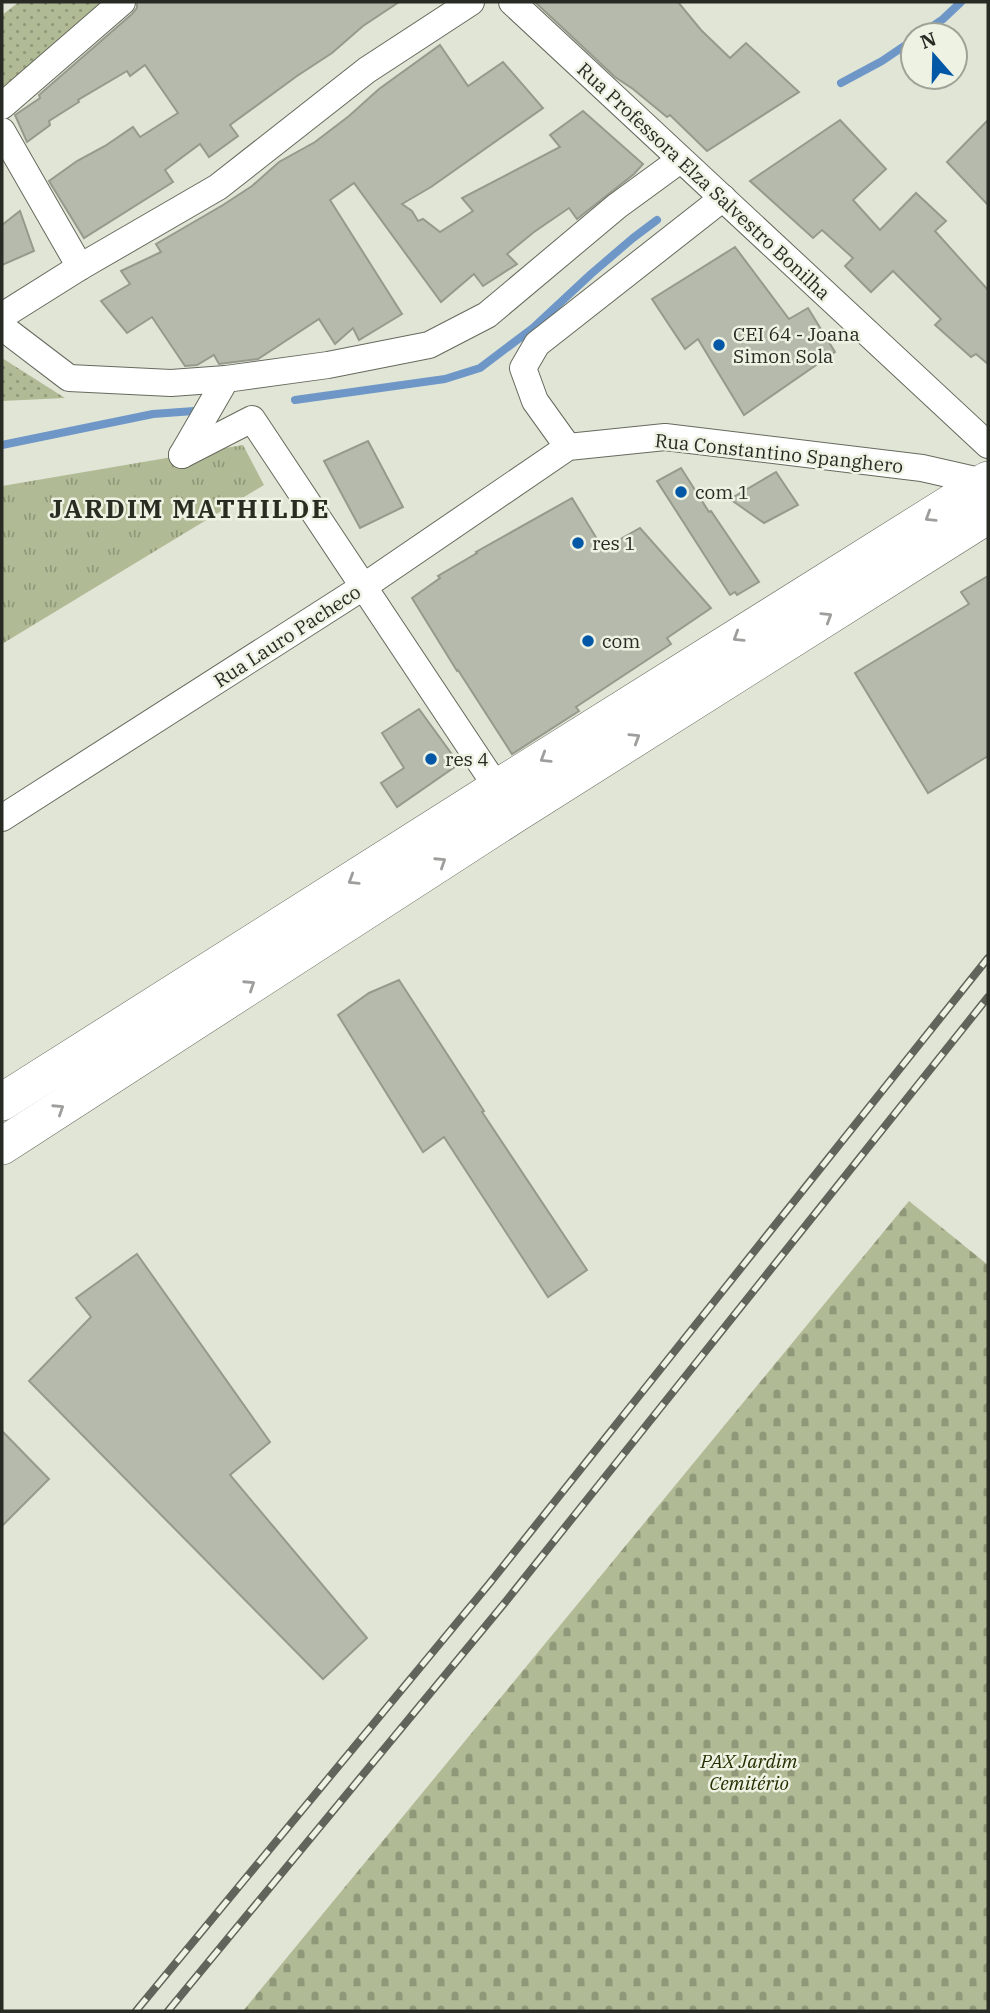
<svg xmlns="http://www.w3.org/2000/svg" width="990" height="2013" font-family="'IBM Plex Serif',serif">
<style>
.grass{fill:url(#grass-tufts)}
.cemetery{fill:url(#cemetery-stones)}
.park{fill:url(#park-dots)}
.lines{fill:none;stroke-linecap:round;stroke-linejoin:round}
.stream{stroke:#6e97c8;stroke-width:8}
.building{fill:#b6baac;stroke:#969a8d;stroke-width:2}
.street-casing{stroke:#666a5d;stroke-width:28}
.secondary-casing{stroke:#666a5d;stroke-width:38}
.street{stroke:#fff;stroke-width:26}
.secondary{stroke:#fff;stroke-width:37}
.rail-casing{stroke:#61645b;stroke-width:8}
.rail{stroke:#eef2e3;stroke-width:5;stroke-dasharray:16;stroke-linecap:butt}
.oneway{stroke:#9e9f9c}
.poi-dot{fill:#0258a6;stroke:#eef2e3;stroke-width:2.5}
.labels{text-anchor:middle;stroke-width:5;stroke-linejoin:round;paint-order:stroke}
.street-label{font-size:19px;fill:#282a24;stroke:#eef2e3}
.poi-label{font-size:19px;fill:#282a24;stroke:#eef2e3;text-anchor:start}
.park-label{font-size:19px;font-style:italic;fill:#252e00;stroke:#eef2e3}
.district-label{font-size:26px;font-weight:bold;letter-spacing:2px;fill:#292c21;stroke:#eef2e3}
</style>
<defs>
<pattern id="grass-tufts" width="24" height="20" patternUnits="userSpaceOnUse" patternTransform="scale(1.75)"><rect width="24" height="20" fill="#b0bb95"/><path d="M3 7l-1-3M5 7V3M7 7l1-3M15 17l-1-3M17 17v-4M19 17l1-3" fill="none" stroke="#8f9879"/></pattern>
<pattern id="cemetery-stones" width="16" height="16" patternUnits="userSpaceOnUse" patternTransform="scale(1.75)"><rect width="16" height="16" fill="#b0bb95"/><path d="M2 7V4a2 2 0 0 1 4 0v3zM10 15v-3a2 2 0 0 1 4 0v3z" fill="#8f9879"/></pattern>
<pattern id="park-dots" width="8" height="8" patternUnits="userSpaceOnUse" patternTransform="scale(1.75)"><rect width="8" height="8" fill="#b0bb95"/><path d="M2 2h.1M6 6h.1" fill="none" stroke="#8f9879" stroke-width="1.8" stroke-linecap="round"/></pattern>
</defs>
<rect width="100%" height="100%" fill="#e0e5d6"/>
<path class="grass" d="M243 445 264 485 2 644V486Z"/>
<path class="cemetery" d="M909 1201 988 1265V2011H243Z"/>
<g class="park">
<path d="M19 2H104L2 88V15Z"/>
<path d="M2 358 65 398 2 401Z"/>
</g>
<g class="lines">
<g class="stream">
<path d="M920 35 943 19 961 2"/>
<path d="M841 83 882 61 913 40"/>
<path d="M295 400 445 379 480 368 533 328 591 274 633 238 657 220"/>
<path d="M2 445 153 414 194 411"/>
</g>
</g>
<g class="building">
<path d="M137 2H399L363 26 332 53 297 76 230 125 238 136 209 157 200 144 165 170 173 182 84 238 49 181 77 161 105 146 133 127 140 137 178 113 145 65 130 76 127 71 78 100 79 102 49 121 50 125 27 142 15 115 40 98 39 95 132 14 137 8Z"/>
<path d="M535 2H678L701 30 730 58 746 43 799 92 707 151 670 115 667 117 633 89 615 77Z"/>
<path d="M440 45 468 86 503 62 543 108 431 187 402 204 412 211 418 221 423 219 440 232 473 211 462 198 560 147 550 135 583 111 643 164 634 174 577 219 569 208 534 232 507 254 517 264 483 286 474 274 441 302 354 183 330 200 402 314 359 340 353 328 335 344 319 319 258 359 219 364 214 355 197 365 185 366 152 317 127 333 101 301 130 284 121 271 161 252 156 244 223 205 252 186 279 162 315 142 349 116 379 89Z"/>
<path d="M840 120 886 169 853 200 880 230 916 193 946 221 935 231 988 290V364L976 354 971 357 935 325 941 319 893 271 871 292 845 266 853 258 822 230 813 238 750 181Z"/>
<path d="M988 120V205L947 162Z"/>
<path d="M20 211 34 251 2 265V225Z"/>
<path d="M735 247 789 319 808 308 835 352 744 415 698 339 685 349 652 299Z"/>
<path d="M368 441 403 507 360 528 324 461Z"/>
<path d="M681 468 709 512 711 511 759 582 737 595 735 592 730 595 657 481Z"/>
<path d="M776 472 798 505 764 523 730 499Z"/>
<path d="M572 498 603 549 640 528 711 608 667 638 671 644 576 707 579 711 512 754 458 670 457 671 412 598 440 578 438 576 477 553 476 552Z"/>
<path d="M988 576V756L928 793 855 673 969 604 961 592Z"/>
<path d="M419 709 459 764 397 807 381 783 404 768 382 733Z"/>
<path d="M399 980 484 1111 482 1112 587 1270 548 1297 444 1137 423 1152 338 1015 369 993Z"/>
<path d="M137 1254 270 1442 230 1475 367 1638 323 1679 29 1381 91 1317 76 1298Z"/>
<path d="M2 1431 49 1479 2 1526Z"/>
</g>
<g class="lines">
<g class="street-casing">
<g id="street">
<path d="M512 2 988 445"/>
<path d="M2 106 122 2"/>
<path d="M2 131 80 267"/>
<path d="M2 316 80 267 218 187 367 70 471 2"/>
<path d="M2 327 69 378 171 383 226 379 328 365 429 345 487 315 617 206 680 160"/>
<path d="M568 447 535 401 523 368 537 344 723 198"/>
<path d="M182 455 252 419 506 801"/>
<path d="M182 455 226 379"/>
<path d="M2 818 363 587 568 447 665 437 922 468 988 483"/>
</g>
</g>
<g class="secondary-casing">
<g id="secondary">
<path d="M2 1102 497 788 988 480"/>
<path d="M2 1146 515 814 988 515"/>
</g>
</g>
<use href="#street" class="street"/>
<use href="#secondary" class="secondary"/>
<g class="rail-casing">
<g id="rail">
<path d="M136 2011 489 1584 988 958"/>
<path d="M168 2011 507 1600 988 997"/>
</g>
</g>
<use href="#rail" class="rail"/>
</g>
<defs><path id="oneway-chevron" d="M-2-3.5L2.5 0L-2 3.5" fill="none" stroke-width="1.6" stroke-linecap="round" stroke-linejoin="round" transform="scale(1.75)"/></defs>
<g class="oneway">
<use href="#oneway-chevron" transform="translate(930 517) rotate(148)"/>
<use href="#oneway-chevron" transform="translate(827 617) rotate(-32)"/>
<use href="#oneway-chevron" transform="translate(738 637) rotate(148)"/>
<use href="#oneway-chevron" transform="translate(635 738) rotate(-32)"/>
<use href="#oneway-chevron" transform="translate(545 758) rotate(148)"/>
<use href="#oneway-chevron" transform="translate(441 862) rotate(-33)"/>
<use href="#oneway-chevron" transform="translate(353 880) rotate(148)"/>
<use href="#oneway-chevron" transform="translate(250 985) rotate(-33)"/>
<use href="#oneway-chevron" transform="translate(59 1109) rotate(-33)"/>
</g>
<g class="poi-dot">
<circle cx="719" cy="345" r="7"/>
<circle cx="681" cy="492" r="7"/>
<circle cx="578" cy="543" r="7"/>
<circle cx="588" cy="641" r="7"/>
<circle cx="431" cy="759" r="7"/>
</g>
<g class="labels">
<g class="street-label">
<text transform="translate(704 181) rotate(43)" y="7">Rua Professora Elza Salvestro Bonilha</text>
<text transform="translate(779 453) rotate(6)" y="7">Rua Constantino Spanghero</text>
<text transform="translate(287 636) rotate(-33)" y="7">Rua Lauro Pacheco</text>
</g>
<g class="poi-label">
<text x="733" y="341">CEI 64 - Joana<tspan x="733" dy="22">Simon Sola</tspan></text>
<text x="695" y="499">com 1</text>
<text x="592" y="550">res 1</text>
<text x="602" y="648">com</text>
<text x="445" y="766">res 4</text>
</g>
<g class="park-label">
<text x="749" y="1768">PAX Jardim<tspan x="749" dy="22">Cemitério</tspan></text>
</g>
<g class="district-label">
<text x="190" y="518">JARDIM MATHILDE</text>
</g>
</g>
<rect width="990" height="2013" fill="none" stroke="#282a24" stroke-width="7"/>
<g transform="translate(934 56) rotate(340)"><circle r="33" fill="#eef2e3" stroke="#9fa297" stroke-width="2"/>
<path d="M0-5L12 26L0 18L-12 26Z" fill="#0258a6"/>
<text y="-10" font-size="19" font-weight="bold" text-anchor="middle" fill="#282a24">N</text>
</g>
</svg>
